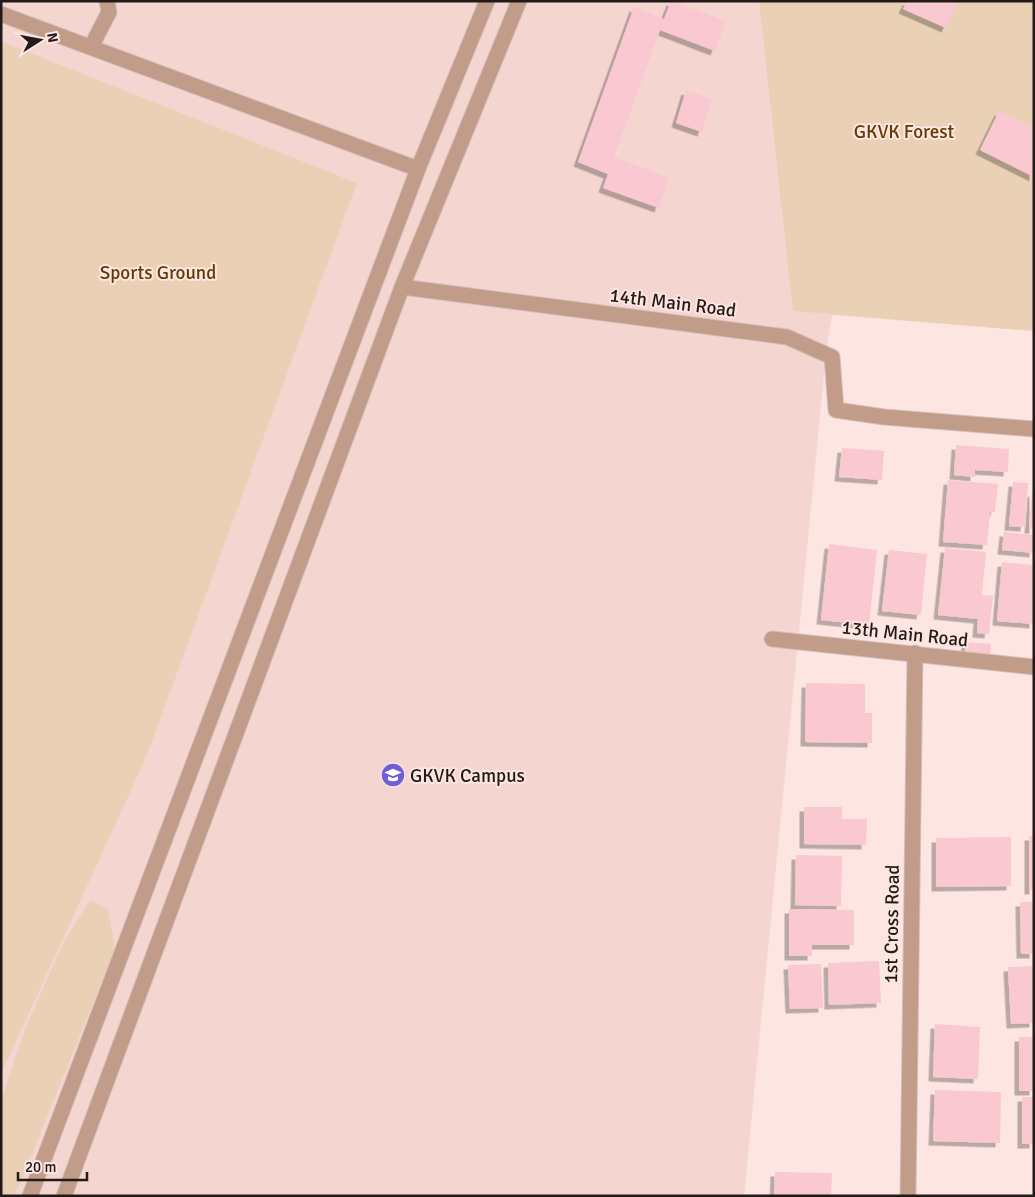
<svg xmlns="http://www.w3.org/2000/svg" width="1035" height="1197" font-family="Signika,sans-serif">
<style>
.built{fill:#f5d5d0}
.green{fill:#ead1b5}
.building{fill:#f9c8d0;filter:url(#shadow)}
.lines{fill:none;stroke-linecap:round;stroke-linejoin:round}
.minor-casing{stroke:#d6c0bd;stroke-width:17}
.minor{stroke:#c19c89;stroke-width:15}
.labels{text-anchor:middle;stroke-width:4;stroke-linejoin:round;paint-order:stroke}
.park-label{font-size:19px;fill:#603a00;stroke:#fde5e1}
.street-label{font-size:19px;fill:#221a19;stroke:#fde5e1}
.poi-label{font-size:19px;fill:#221a19;stroke:#fde5e1;text-anchor:start}
</style>
<defs>
<filter id="shadow"><feDropShadow dx="-4.5" dy="4.5" stdDeviation="0" flood-color="#0004"/></filter>
</defs>
<rect width="100%" height="100%" fill="#fde5e1"/>
<path class="built" d="M1 1H1034V331L832 315 826 354 744 1196H1Z"/>
<g class="green">
<path d="M759 1H1034V331L793 311Z"/>
<path d="M1 41 357 183 147 755 1 1074Z"/>
<path d="M90 900 108 909 115 949 21 1181 14 1196H1V1101L22 1037 62 945Z"/>
</g>
<g class="building">
<path d="M671 1 726 21 715 51 660 30 614 157 669 178 659 208 603 188 608 174 578 162 634 7 664 19Z"/>
<path d="M907 1H958L946 28 903 9Z"/>
<path d="M686 90 712 99 702 132 676 123Z"/>
<path d="M999 111 1034 128V177L980 150Z"/>
<path d="M956 445 1009 449 1008 472 975 470V477L954 475Z"/>
<path d="M842 448 884 451 882 480 839 477Z"/>
<path d="M948 480 998 484 995 512H990L987 545 943 542Z"/>
<path d="M1013 482 1028 483 1025 527 1009 526Z"/>
<path d="M1032 492 1034 493V529H1029Z"/>
<path d="M1004 532 1034 535V553L1002 550Z"/>
<path d="M829 544 877 550 869 625 821 620Z"/>
<path d="M945 548 986 552 982 595 993 596 989 634 977 633 978 619 938 615Z"/>
<path d="M889 550 927 554 921 615 882 611Z"/>
<path d="M1002 562 1034 565V624L997 621Z"/>
<path d="M966 642 991 644 990 657 965 654Z"/>
<path d="M806 683 865 684V713H872V743L805 742Z"/>
<path d="M804 807H842V819H867L866 845 804 844Z"/>
<rect x="1029" y="836" width="5" height="54"/>
<path d="M1011 837V886L936 887V838Z"/>
<path d="M796 855 842 856 841 906 795 905Z"/>
<path d="M1020 902H1034V954H1021Z"/>
<path d="M789 909 854 910V945H812V956H789Z"/>
<path d="M879 961 881 1003 829 1005 828 963Z"/>
<path d="M821 964 823 1008 790 1009 788 965Z"/>
<path d="M1034 966V1023L1011 1024 1008 967Z"/>
<path d="M935 1024 980 1027 978 1079 933 1077Z"/>
<rect x="1019" y="1037" width="15" height="54"/>
<path d="M935 1090 1001 1092 1000 1143 933 1141Z"/>
<rect x="1022" y="1097" width="12" height="47"/>
<path d="M775 1172 832 1173 831 1196H774Z"/>
</g>
<g class="lines">
<g class="minor-casing">
<g id="minor">
<path d="M1 14 418 169"/>
<path d="M91 47 109 12 107 1"/>
<path d="M402 287 787 337 832 357 836 410 884 417 1034 429"/>
<path d="M772 639 1034 667"/>
<path d="M30 1196 418 169 487 1"/>
<path d="M64 1196 402 287 519 1"/>
<path d="M908 1196 915 653"/>
</g>
</g>
<use href="#minor" class="minor"/>
</g>
<defs>
<g id="university-disc" transform="scale(1.25)"><circle r="9.5" fill="#705dd8" stroke="#fde5e1"/><path d="M0-5L7-2L0 1L-7-2ZM-4 1L0 2.5L4 1V4Q0 6-4 4Z" fill="#fff"/></g>
</defs>
<g fill-rule="evenodd">
<use href="#university-disc" x="393" y="775"/>
</g>
<g class="labels">
<g class="park-label">
<text x="904" y="138">GKVK Forest</text>
<text x="158" y="279">Sports Ground</text>
</g>
<g class="street-label">
<text transform="translate(673 302) rotate(7)" y="7">14th Main Road</text>
<text transform="translate(905 633) rotate(6)" y="7">13th Main Road</text>
<text transform="translate(891 924) rotate(-89)" y="7">1st Cross Road</text>
</g>
<g class="poi-label">
<text x="410" y="782">GKVK Campus</text>
</g>
</g>
<rect width="1035" height="1197" fill="none" stroke="#221a19" stroke-width="5"/>
<g transform="translate(40 40) rotate(79)" stroke="#fde5e1" stroke-width="4" paint-order="stroke">
<path d="M0-4L9 19L0 12L-9 19Z" fill="#221a19"/>
<text y="-8" font-size="14" font-weight="bold" text-anchor="middle" fill="#221a19">N</text>
</g>
<path d="M18 1172v8h69v-8" fill="none" stroke="#221a19" stroke-width="2.5"/>
<text x="25" y="1172" font-size="15" fill="#221a19" stroke="#fde5e1" stroke-width="4" paint-order="stroke">20 m</text>
</svg>
